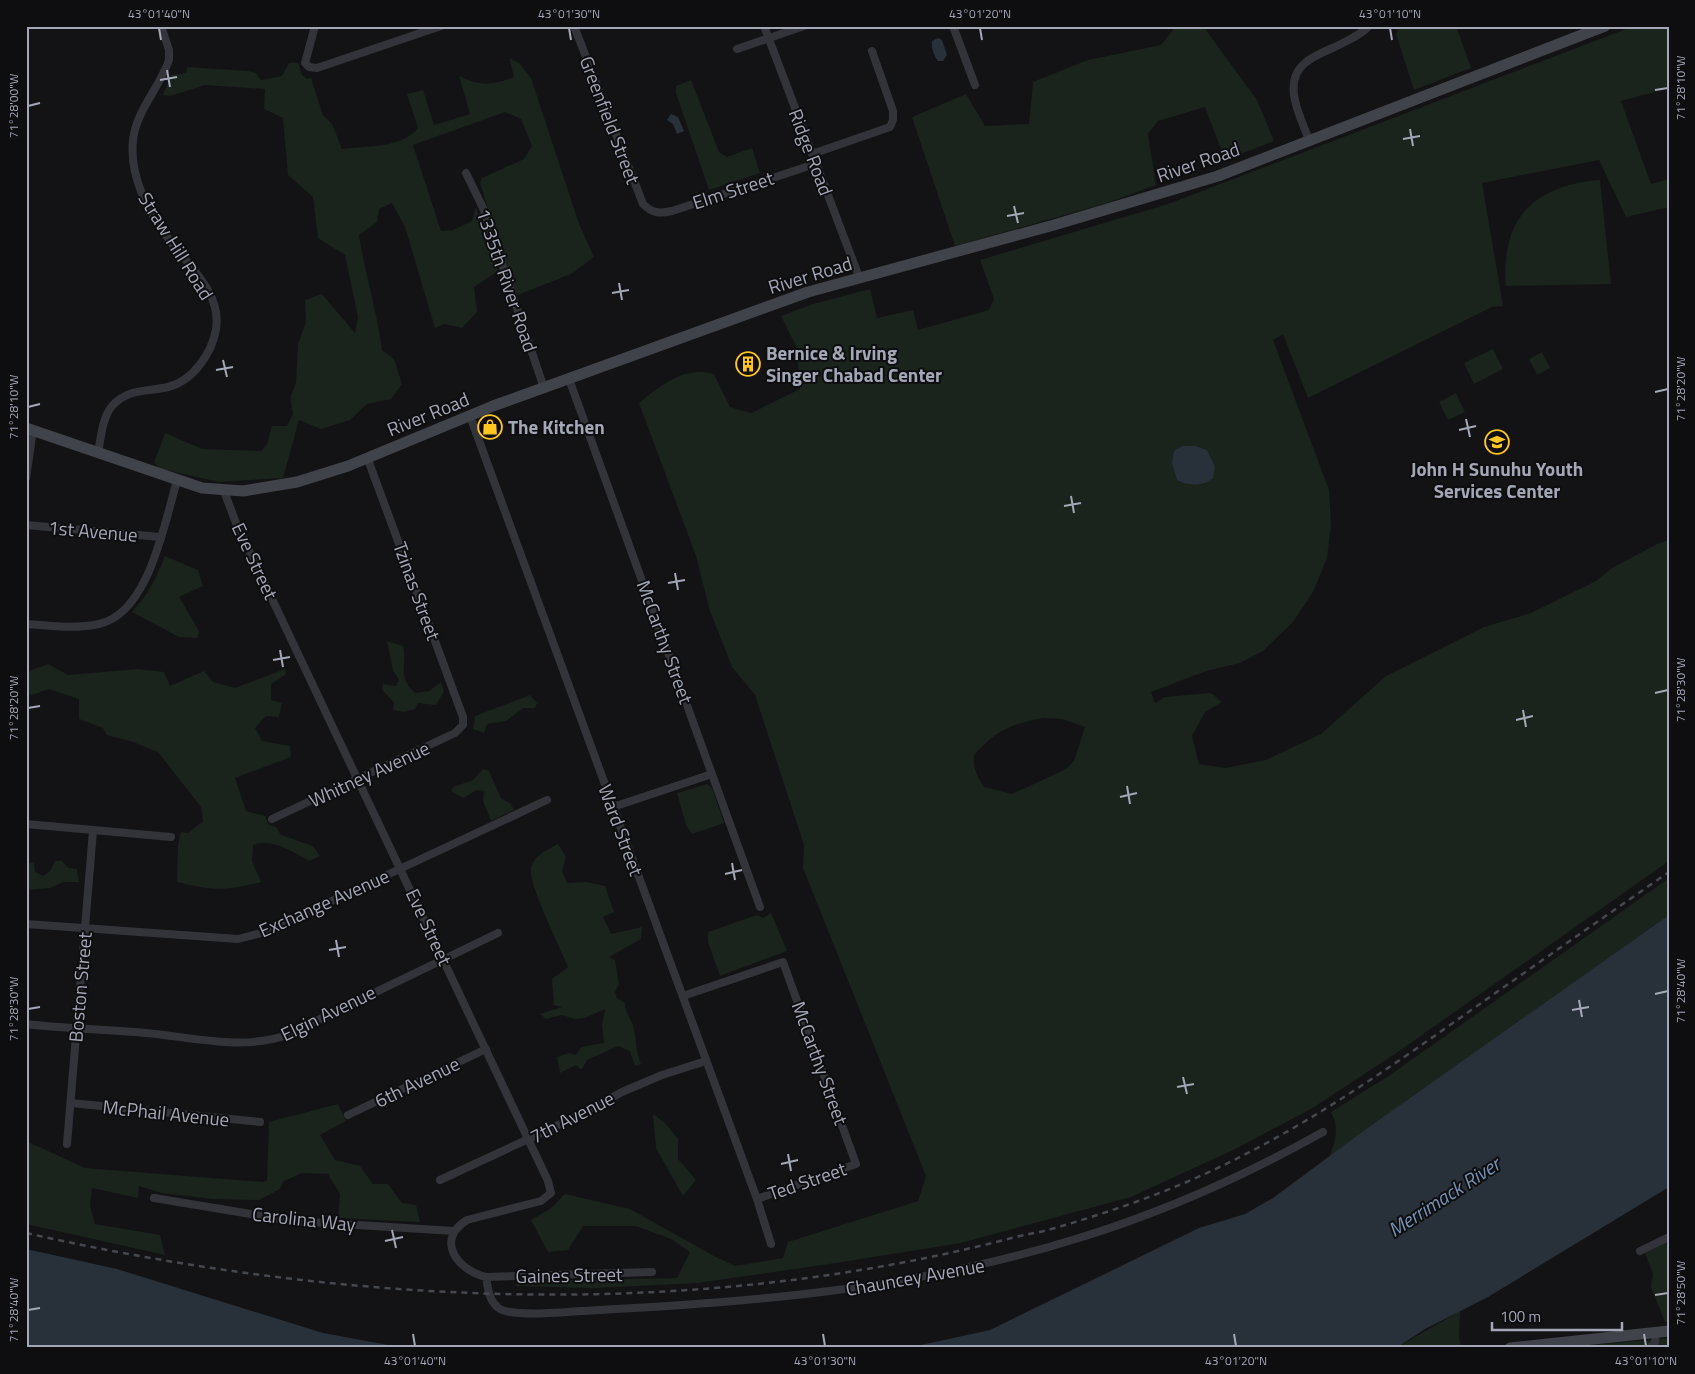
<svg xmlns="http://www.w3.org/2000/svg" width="1695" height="1374" font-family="'Titillium Web',sans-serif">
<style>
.green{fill:#1a231c;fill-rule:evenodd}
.water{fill:#283039}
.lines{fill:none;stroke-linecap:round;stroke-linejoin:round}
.street{stroke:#33343a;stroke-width:8}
.secondary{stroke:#41434a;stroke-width:11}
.rail{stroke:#46484f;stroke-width:2.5;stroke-dasharray:6 5;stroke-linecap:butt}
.ticks{fill:none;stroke:#a3a7b6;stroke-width:2}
.labels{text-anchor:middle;stroke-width:4;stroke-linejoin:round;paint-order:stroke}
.street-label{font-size:19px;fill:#a3a7b6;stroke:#0e0e10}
.poi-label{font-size:19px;font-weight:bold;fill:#a3a7b6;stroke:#0e0e10;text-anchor:start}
.water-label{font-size:20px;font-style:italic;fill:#7693b5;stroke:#0e0e10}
.neatline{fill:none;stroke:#a3a7b6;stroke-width:2}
.ticks-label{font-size:12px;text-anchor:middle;fill:#a3a7b6}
</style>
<rect width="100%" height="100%" fill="#131315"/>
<g class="green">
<path d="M1176 26H1203L1257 100 1274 141 1225 160 1205 107 1158 121 1148 134 1156 185 1104 204 955 246 912 117 966 94 985 126 1029 124 1033 82 1088 60 1161 45Z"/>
<path d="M1399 26H1456L1471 68 1414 90 1396 34Z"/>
<path d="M1634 26H1669V88L1621 101 1651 184 1669 179V207L1626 217 1599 160 1482 183 1503 306 1492 307 1308 398 1283 334 1273 340 1329 490 1331 524 1327 558 1313 592 1293 622 1263 651 1240 663 1206 671 1151 692 1155 703 1165 697 1211 693 1222 702 1205 712 1192 736 1199 764 1225 768 1266 760 1321 734 1386 676 1484 627 1531 613 1596 581 1612 568 1657 544 1669 540V861L1395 1054 1311 1109 1231 1151 1131 1197 961 1243 836 1263 698 1283 595 1288 516 1286 517 1281 677 1278 690 1252 671 1239 636 1226H583L568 1250 548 1252 531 1220 551 1208 565 1194 630 1209 714 1256 735 1266 783 1258 788 1242 918 1201 926 1176 803 868 804 845 755 695 732 667 710 611 696 556 639 403C660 386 686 365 714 374L730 407 751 413 800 389 797 348 781 316 813 304 870 289 877 318 913 310 918 330 989 310 994 299 980 260 1168 204ZM1044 718 1062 719 1085 727 1074 761 1066 769 1012 794 984 787C979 779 974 771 974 761 973 753 978 751 983 746 1000 728 1020 722 1044 718Z"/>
<path d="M509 58 519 63 531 78 579 224 594 257 571 274 515 296 480 183 482 178 524 159 532 146 521 119 505 112 413 145 441 231 453 230 472 221 476 207 498 271 474 287 477 312 462 328 444 324 435 328 405 227 392 203 379 209 377 222 359 235C365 274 377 311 382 350L394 359 402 384 391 399 367 404 350 420 321 429 299 420 283 478 219 482 162 469 154 463 165 433 202 449 261 451 267 444 272 426H287L293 414 290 398 296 383 298 344 306 322 305 300 322 294 355 333 358 317 345 255 318 238 313 197 288 175 283 118 264 109 265 89 205 85 170 96 163 95 171 75 186 73 187 67 248 71 256 73 261 80 282 76 289 63H298L302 75 307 79 311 78 323 115 332 124 342 149C365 146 403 148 418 128L407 94 423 90 434 125 470 114 459 76C481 86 491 86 514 77Z"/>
<path d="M691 80 719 152 727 157 752 148 760 173 709 190 676 93V86Z"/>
<path d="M1600 180 1611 284 1506 286C1500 219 1534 185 1600 180Z"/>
<path d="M1493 349 1503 369 1474 384 1464 363Z"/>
<path d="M1542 352 1550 368 1537 375 1529 359Z"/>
<path d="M1456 393 1465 412 1448 420 1439 402Z"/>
<path d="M165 556 198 570 203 586 179 597 199 631 197 638 179 637 132 612C148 595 157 577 165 556Z"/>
<path d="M387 641 403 646C408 666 396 675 415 693L429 691 441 682 444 691 436 705 418 703 415 709 404 712 393 710 394 702 382 690 383 684 396 686 399 680 393 670Z"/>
<path d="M48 664 68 675 138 669 164 672 170 686 204 671 213 682 235 688 285 669 286 674 271 684V700L282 703 279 717 266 716 255 728 262 741 290 746 291 757 235 778 246 811 265 816 269 825 276 827 281 835 313 846 320 856 309 861C293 852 272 838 253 845L252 861 261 882C225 891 213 891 177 882L178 844 181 832 188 833 203 821 201 807 158 752 133 742 107 735 103 728 79 719V699L49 689 32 695 26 693V672Z"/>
<path d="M530 695 537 703 535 708H523L506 721 487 724 484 733 473 729 475 716Z"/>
<path d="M483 769 489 771 501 798 511 804 514 810 491 821 483 801 484 791 477 790 463 798 451 791 453 787 473 780Z"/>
<path d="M707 784 712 788 724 823 692 834 686 825 677 793Z"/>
<path d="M558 844 566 857 562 871 567 883 586 882 605 886 614 912 603 917 611 934 642 927 641 939 609 957 615 960 619 984 615 992 617 998 625 1003C625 1014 632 1019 634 1029 637 1044 635 1048 641 1064L635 1066 630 1051 618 1046 587 1060 582 1069H580L576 1065 560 1073 557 1057 569 1053 576 1055 581 1047 604 1043 602 1025 605 1009 585 1018 575 1019 562 1015 546 1019 540 1014 562 1007 554 1005 552 979 568 967C561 949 528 884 531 869 534 855 547 850 558 844Z"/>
<path d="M55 861H62L68 868 77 869 79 882H63L50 888 26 890V863L34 862 35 872 43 876 50 871Z"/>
<path d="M1669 878V915L1329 1158C1335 1141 1340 1129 1331 1112L1390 1075Z"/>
<path d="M771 913 787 951 720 976 708 942V932L757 915 763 918Z"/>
<path d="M338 1104 346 1121 320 1135 335 1160 360 1166 373 1184H388L402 1203 416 1205 420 1222 338 1218 340 1194 328 1174 302 1173 284 1181 280 1189 259 1200 212 1199 162 1193 139 1186 138 1198 92 1188 90 1206 95 1224 160 1235 165 1255 26 1224V1141L85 1168 263 1182 267 1181 269 1122Z"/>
<path d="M653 1114 665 1123 678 1139V1159L696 1180 683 1196 656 1148Z"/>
<path d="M1669 1241V1322H1665L1651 1287 1653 1274 1645 1253Z"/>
<path d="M1460 1311 1459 1336 1461 1348H1396Z"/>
<path d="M1669 1338V1348H1569L1581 1346Z"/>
</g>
<g class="water">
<path d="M938 38 942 40 947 55 943 61H938C934 56 931 48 932 41Z"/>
<path d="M671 114 678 117 684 131 677 134 673 124 667 120Z"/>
<path d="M1182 446H1195L1207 450 1215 467 1213 478C1202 487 1189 486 1177 480L1172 463 1174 451Z"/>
<path d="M1669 915V1187L1488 1297 1425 1329 1396 1348H907L990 1330 1199 1228 1245 1214 1273 1198 1362 1132Z"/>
<path d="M26 1249 117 1269 323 1333 405 1348H26Z"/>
</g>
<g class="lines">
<g class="street">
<path d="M315 26 305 63 309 67 317 68 441 26"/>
<path d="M574 26 643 204C652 213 659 214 672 211L815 164"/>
<path d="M764 26 859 277"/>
<path d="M953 26 975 85"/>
<path d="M737 49 804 26"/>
<path d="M1309 140C1301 118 1281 83 1305 63 1314 55 1329 50 1339 45 1350 39 1361 35 1369 26"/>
<path d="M812 154 890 127 893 120V111L872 51"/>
<path d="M466 173 483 208 544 388"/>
<path d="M569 379 760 907"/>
<path d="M470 416 757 1199 771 1244"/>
<path d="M98 453C101 438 102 418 112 406 128 388 147 392 168 387 193 381 212 353 216 329 222 294 189 266 170 241 148 212 129 177 133 140 136 111 160 87 169 60V50L161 26"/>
<path d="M26 478 33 430"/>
<path d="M224 491 236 523 548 1181 551 1193 541 1201 467 1220C435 1240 457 1270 486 1277 488 1289 489 1302 500 1309 516 1318 577 1311 598 1310 762 1302 925 1287 1082 1237 1166 1211 1246 1175 1323 1132"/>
<path d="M26 525 160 537"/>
<path d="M26 624C50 626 76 629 99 624 149 613 164 524 177 481"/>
<path d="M613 807 712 774"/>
<path d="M272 819 455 733 463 725V717L367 457"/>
<path d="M26 824 171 837"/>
<path d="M26 924 238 939 265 932 547 800"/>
<path d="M683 996 783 962 856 1164 757 1199"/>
<path d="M26 1024C66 1029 106 1029 146 1033 192 1037 242 1051 287 1035L498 933"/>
<path d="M71 1103 260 1122"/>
<path d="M348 1115 486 1049"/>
<path d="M67 1144 93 831"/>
<path d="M440 1180 578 1116 622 1092 662 1075 706 1061"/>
<path d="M154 1198 293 1221 454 1231"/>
<path d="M1640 1251 1669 1237"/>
<path d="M486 1277 652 1272"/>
<path d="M1649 1348 1655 1343 1656 1332"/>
</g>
<g class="secondary">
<path d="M26 428 202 488 243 491 297 482 348 466 493 406 808 292 1054 225 1218 176 1605 26"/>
<path d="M1510 1348 1669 1331"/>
</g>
<path class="rail" d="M26 1233C347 1305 683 1322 1004 1240 1021 1235 1038 1233 1055 1228 1117 1210 1179 1188 1236 1159 1318 1118 1392 1066 1467 1013 1534 966 1601 919 1669 872"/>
</g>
<path class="ticks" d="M159 28 161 40M569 28 571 40M980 28 982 40M1390 28 1392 40M167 70 170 87M160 80 177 77M1655 90 1668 88M28 106 40 103M1410 129 1413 146M1403 139 1420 136M1014 206 1018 223M1007 216 1024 213M619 283 622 300M612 293 629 290M223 360 227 377M216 370 233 367M1655 392 1668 389M28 407 40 404M1466 419 1470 437M1459 430 1476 426M1071 496 1074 513M1064 506 1081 503M675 573 678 590M668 583 685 580M280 650 283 667M273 660 290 657M1655 693 1668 690M28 708 40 706M1523 710 1526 727M1516 720 1533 716M1127 786 1130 804M1120 797 1137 793M732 863 735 880M725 874 742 870M336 940 339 957M329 950 346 947M1655 994 1668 991M1579 1000 1582 1017M28 1009 40 1007M1572 1010 1589 1007M1183 1077 1187 1094M1177 1087 1194 1084M788 1154 791 1171M781 1164 798 1160M392 1230 396 1248M385 1241 403 1237M1655 1295 1668 1293M28 1310 40 1308M413 1334 415 1346M823 1334 825 1346M1234 1334 1236 1346M1644 1334 1646 1346"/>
<defs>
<g id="building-ring" transform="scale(1.25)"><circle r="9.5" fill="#0e0e10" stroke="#ffc620" stroke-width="1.5"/><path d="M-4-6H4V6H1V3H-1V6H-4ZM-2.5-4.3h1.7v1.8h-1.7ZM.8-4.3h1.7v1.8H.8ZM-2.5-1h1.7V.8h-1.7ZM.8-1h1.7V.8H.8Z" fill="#ffc620"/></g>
<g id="shop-ring" transform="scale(1.25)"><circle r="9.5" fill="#0e0e10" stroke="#ffc620" stroke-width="1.5"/><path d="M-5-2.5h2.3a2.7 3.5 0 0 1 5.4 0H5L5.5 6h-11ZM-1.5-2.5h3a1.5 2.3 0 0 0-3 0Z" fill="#ffc620"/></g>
<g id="school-ring" transform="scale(1.25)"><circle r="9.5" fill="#0e0e10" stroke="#ffc620" stroke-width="1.5"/><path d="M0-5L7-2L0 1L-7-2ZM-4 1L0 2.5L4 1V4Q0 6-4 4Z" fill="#ffc620"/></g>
</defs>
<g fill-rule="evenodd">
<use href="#building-ring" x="748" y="364"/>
<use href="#shop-ring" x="490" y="427"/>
<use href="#school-ring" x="1497" y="442"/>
</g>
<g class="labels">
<g class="street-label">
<text transform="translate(610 120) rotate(69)" y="7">Greenfield Street</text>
<text transform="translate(811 152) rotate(69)" y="7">Ridge Road</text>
<text transform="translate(1198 162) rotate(-19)" y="7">River Road</text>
<text transform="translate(733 190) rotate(-18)" y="7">Elm Street</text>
<text transform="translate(176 246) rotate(58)" y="7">Straw Hill Road</text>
<text transform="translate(810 275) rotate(-17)" y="7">River Road</text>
<text transform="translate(507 280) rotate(71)" y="7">1335th River Road</text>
<text transform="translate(428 414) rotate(-22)" y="7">River Road</text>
<text transform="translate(93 531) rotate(5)" y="7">1st Avenue</text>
<text transform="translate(255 561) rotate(65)" y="7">Eve Street</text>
<text transform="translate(417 591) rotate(70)" y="7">Tzinas Street</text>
<text transform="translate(665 642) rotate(70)" y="7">McCarthy Street</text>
<text transform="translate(369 774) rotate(-25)" y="7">Whitney Avenue</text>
<text transform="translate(621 830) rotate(70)" y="7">Ward Street</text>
<text transform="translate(324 903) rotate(-24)" y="7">Exchange Avenue</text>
<text transform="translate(429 927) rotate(65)" y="7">Eve Street</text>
<text transform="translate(80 987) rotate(-85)" y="7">Boston Street</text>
<text transform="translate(328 1013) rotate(-26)" y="7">Elgin Avenue</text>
<text transform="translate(820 1063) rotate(70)" y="7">McCarthy Street</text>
<text transform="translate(417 1082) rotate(-26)" y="7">6th Avenue</text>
<text transform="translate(166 1113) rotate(6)" y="7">McPhail Avenue</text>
<text transform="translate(572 1117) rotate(-27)" y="7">7th Avenue</text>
<text transform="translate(807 1181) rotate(-19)" y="7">Ted Street</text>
<text transform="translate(304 1219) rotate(6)" y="7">Carolina Way</text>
<text transform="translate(569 1275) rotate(-1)" y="7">Gaines Street</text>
<text transform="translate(915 1277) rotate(-10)" y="7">Chauncey Avenue</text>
</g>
<g class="poi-label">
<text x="766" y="360">Bernice &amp; Irving<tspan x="766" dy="22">Singer Chabad Center</tspan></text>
<text x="508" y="434">The Kitchen</text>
<text x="1497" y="476" text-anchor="middle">John H Sunuhu Youth<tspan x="1497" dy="22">Services Center</tspan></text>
</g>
<g class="water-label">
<text transform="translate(1444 1197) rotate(-33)" y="7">Merrimack River</text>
</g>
</g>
<rect width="1695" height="1374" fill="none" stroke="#0e0e10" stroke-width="55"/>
<path d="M1492 1322v8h130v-8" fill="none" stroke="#a3a7b6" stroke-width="2.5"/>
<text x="1500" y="1322" font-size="15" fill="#a3a7b6" stroke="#0e0e10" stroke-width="4" paint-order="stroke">100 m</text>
<rect x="28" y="28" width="1640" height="1318" class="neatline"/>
<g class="ticks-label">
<text x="159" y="18">43°01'40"N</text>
<text x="569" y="18">43°01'30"N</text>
<text x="980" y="18">43°01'20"N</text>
<text x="1390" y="18">43°01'10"N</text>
<text transform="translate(1681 88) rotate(-90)" y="4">71°28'10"W</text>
<text transform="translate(14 106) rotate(-90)" y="4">71°28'00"W</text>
<text transform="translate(1681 389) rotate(-90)" y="4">71°28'20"W</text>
<text transform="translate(14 407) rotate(-90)" y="4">71°28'10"W</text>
<text transform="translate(1681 690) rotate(-90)" y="4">71°28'30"W</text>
<text transform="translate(14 708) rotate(-90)" y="4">71°28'20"W</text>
<text transform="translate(1681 991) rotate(-90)" y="4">71°28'40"W</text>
<text transform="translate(14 1009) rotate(-90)" y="4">71°28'30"W</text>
<text transform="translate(1681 1293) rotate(-90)" y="4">71°28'50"W</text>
<text transform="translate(14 1310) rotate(-90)" y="4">71°28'40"W</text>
<text x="415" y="1365">43°01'40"N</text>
<text x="825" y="1365">43°01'30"N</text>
<text x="1236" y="1365">43°01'20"N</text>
<text x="1646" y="1365">43°01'10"N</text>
</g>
</svg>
